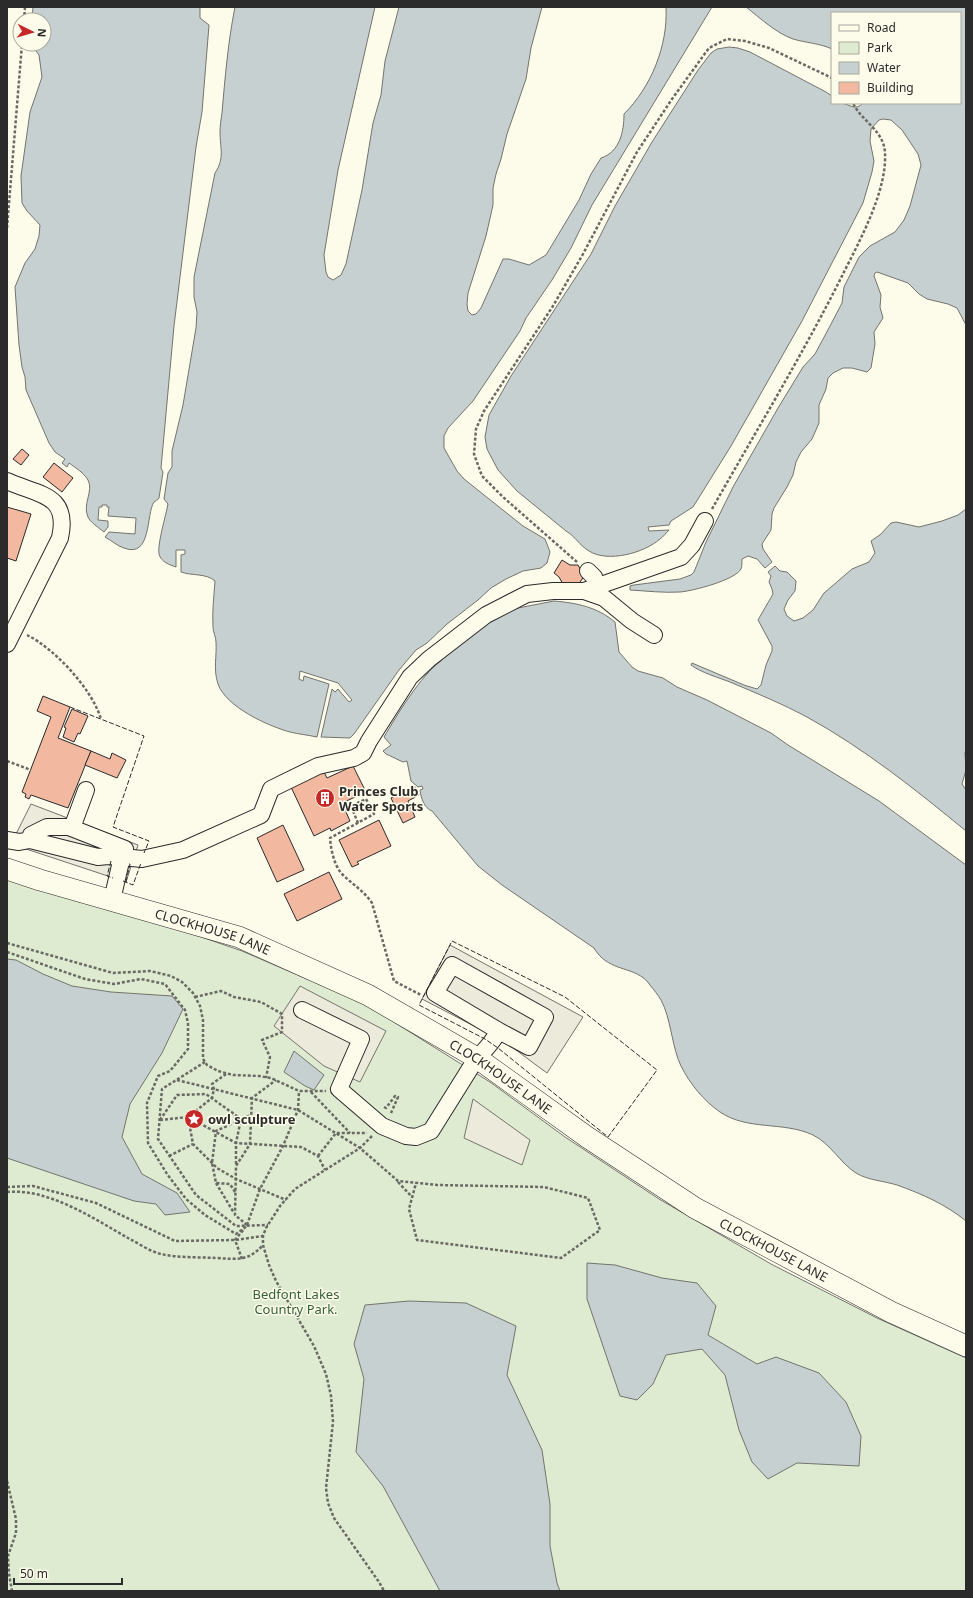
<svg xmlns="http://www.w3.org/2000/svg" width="973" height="1598" font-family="'Noto Sans',sans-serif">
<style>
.green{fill:#deebd1;stroke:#74746e}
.parking{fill:#eceadb;stroke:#74746e}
.water{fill:#c7d0d0;stroke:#74746e}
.building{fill:#f2b8a0;stroke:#2b2b2b}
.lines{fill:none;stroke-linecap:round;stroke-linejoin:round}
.minor-casing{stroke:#2b2b2b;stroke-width:18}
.major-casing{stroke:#2b2b2b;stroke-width:22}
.path{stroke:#6a6964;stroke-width:2.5;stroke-dasharray:3 2;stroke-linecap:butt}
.minor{stroke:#fdfbea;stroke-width:16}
.major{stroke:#fdfbea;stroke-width:21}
.fence{stroke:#2b2b2b;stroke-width:1;stroke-dasharray:5 2;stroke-linecap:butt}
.labels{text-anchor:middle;stroke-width:3;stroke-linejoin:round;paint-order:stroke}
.poi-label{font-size:13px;font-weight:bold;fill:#2b2b2b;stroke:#fdfbea;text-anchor:start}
.street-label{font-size:13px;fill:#2b2b2b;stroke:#fdfbea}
.park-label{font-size:13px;fill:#34623c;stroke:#fdfbea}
</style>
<rect width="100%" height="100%" fill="#fdfbea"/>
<path class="green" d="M7 878 184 931 242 951 365 1004 490 1082 565 1137 659 1199 771 1264 877 1318 966 1358V1591H7Z"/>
<g class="parking">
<path d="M31 804 138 845 126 882 11 844Z"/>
<path d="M450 945 583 1017 547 1073 505 1042 422 999Z"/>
<path d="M300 986 386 1031 360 1082 324 1066 274 1026Z"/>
<path d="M473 1099 530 1140 522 1165 464 1138Z"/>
</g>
<g class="water">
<path d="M33 7H200V18L209 25 202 112 196 147 174 326 161 468 163 472 159 498C158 500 155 501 154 502 146 513 152 559 124 548 117 546 111 540 105 537L109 532 135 534 136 518 108 516 109 507H107V505H102V507H99L98 520 108 521V527L104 532C99 528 90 522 88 517 82 504 94 491 88 480 84 473 76 468 69 463L67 467 62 463 65 459 55 452 49 443 26 390 25 377 22 367 19 345 15 287 25 263 35 249 39 236 40 225 27 211 22 203 21 176 30 112 42 77 39 55 34 48 33 44H44V20H32Z"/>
<path d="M235 7H375L338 170 324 255 326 272 328 277 333 280 341 275 346 264 362 190 373 123 381 95 385 61 399 7H542L531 48 526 79 507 134 501 159 496 174 493 188V205L486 236 468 293 467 304 468 311 472 315 476 314 481 308 503 259H509L529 265 546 255 579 200 591 174 601 158C620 152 624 131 624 114 651 87 668 46 666 7H712L592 205 571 248 552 280 526 318 520 331 473 401 448 428 444 436V448L457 471 464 479 523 526 545 539 550 552 547 563 541 568 523 571 506 579 491 588 478 600 447 624 427 643 416 650 399 670 354 734 350 738 321 737 332 689 335 692 338 689 349 702 352 700 338 683 300 671 299 679 303 681 304 676 329 684 317 737C308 735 298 734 290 732 268 726 226 707 218 684 213 669 217 656 216 642 216 637 213 632 213 627 212 611 214 596 215 581 206 573 192 576 181 572V555L185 554V550H176V567C170 565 161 562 159 554 157 545 166 515 168 504L164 499 168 473 172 467V451L183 405 196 328 197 312 194 297V277L215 173C225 158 220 148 220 132 220 126 221 119 222 113 225 78 228 42 235 7Z"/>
<path d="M746 7H966V325L957 308 948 304 927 299 919 294 908 283 877 272 875 273 874 276 881 295 880 307 883 318 874 332 875 344 871 368 867 372 852 368H843L833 373 828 378 826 389 819 405V423L812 439 801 452 796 462 793 475 787 487 774 508 772 514 771 530 762 544 763 549 772 562 765 568 757 559 748 556 742 559C742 562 742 566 741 569 735 580 693 591 680 592 664 593 647 591 630 590V586L634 585 680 579 691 575 694 572 706 542 733 487 778 408 803 367 815 354 830 326 842 303 844 287 859 257 870 246 895 232 904 220 910 206 921 165 918 154 902 130 891 120 883 119 879 120 871 129 870 141 874 161 872 172 863 203 802 321 731 446 693 507 671 521 669 525 648 527 649 531 669 530C666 533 663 537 660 539 644 553 608 563 589 551 579 545 576 537 566 531L517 491 498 470 487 449 485 437 489 415 511 376 591 254 615 206 652 142 698 70 711 53 717 49 729 47 738 48 750 52 826 92 832 96V103C835 103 839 102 842 103 850 105 856 111 863 103H960V13H832V49C819 43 806 43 793 39 776 33 760 18 746 7Z"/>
<path d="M966 509V750L965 753 966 770 962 784 966 790V831C916 790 865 749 807 717 783 704 756 693 730 682 717 677 702 673 691 665L692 663 744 685 757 689 761 685 766 665 772 651V646L758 620 773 594 772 589 769 582 771 576 768 572 775 566 780 571 787 572 796 581 795 591 788 600 784 609 787 616 794 621 803 618 813 610 824 593 852 569 869 562 875 553 871 541 881 534 891 523 896 522 919 527 942 521 958 515Z"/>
<path d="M554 601C577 603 597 607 615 622L619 652 632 667 638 671 663 678 677 687 707 700 771 733 788 745 879 801 966 865V1221C945 1204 922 1194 897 1185 884 1181 867 1180 856 1173 840 1163 831 1144 813 1135 783 1121 748 1131 720 1112 704 1101 690 1084 681 1066 672 1048 671 1018 661 1000 658 995 654 990 650 985 639 969 620 971 606 961 601 958 597 953 594 948L502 885 478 866 432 811C424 808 421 798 420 790L423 789 422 786 418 787 411 781 407 761 403 762 386 754 383 751 391 745 384 737C397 715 421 675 441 661L442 658 476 627 513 609Z"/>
<path d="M7 959 16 960 43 974 72 986 111 992 172 996 183 1009 162 1053 130 1104 122 1137 142 1174 177 1193 190 1212 165 1215 156 1204 134 1201 7 1158Z"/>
<path d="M294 1051 324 1075 314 1090 305 1086 284 1072Z"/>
<path d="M587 1263 615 1265 662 1278 697 1283 716 1306 708 1335 757 1364 776 1357 819 1373 846 1402 861 1436 859 1466 797 1463 768 1479 752 1462 739 1430 725 1375 702 1349 666 1355 653 1384 637 1400 620 1396 587 1299Z"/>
<path d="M409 1301 466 1303 516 1326 507 1375 542 1450 550 1504V1546L557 1583 560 1591H440L383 1486 356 1452 364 1379 354 1344 365 1305Z"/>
</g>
<g class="building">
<path d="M22 449 29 455 21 465 13 459Z"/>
<path d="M54 463 73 478 62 492 43 477Z"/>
<path d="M7 507 31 514 16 561 7 558Z"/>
<path d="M562 560 570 565H578L584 576 577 587 564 586 559 577 554 573Z"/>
<path d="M43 696 70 707 58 738 91 751 68 808 31 795 29 799 25 797 26 794 22 792 51 717 37 711Z"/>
<path d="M72 709 88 716 80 734 78 733 74 742 63 737 66 728 64 727Z"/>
<path d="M91 751 110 759 112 753 126 760 117 778 85 765Z"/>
<path d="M353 766 366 792 342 803 350 821 331 831 330 828 314 836 291 787 324 772 327 778Z"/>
<path d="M415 787 419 795 408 801 415 817 403 823 391 798Z"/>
<path d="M379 820 391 846 357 862 359 864 352 867 339 840Z"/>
<path d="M283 825 304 870 277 882 257 838Z"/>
<path d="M329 872 342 899 297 921 284 894Z"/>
</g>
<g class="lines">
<g class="minor-casing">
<g id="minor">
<path d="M7 481C37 495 70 493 60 538L7 644"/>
<path d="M588 571 594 577 598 586"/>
<path d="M584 591 681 557 692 545 705 521"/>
<path d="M72 828 86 790"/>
<path d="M7 840 19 842 30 840 98 857 108 856 122 857 125 849 69 827H47L31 835 30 840"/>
<path d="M112 900 122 857 142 859 183 850 261 815 271 789 318 766 354 758 363 753 369 741 410 677 429 659 486 615 527 594 553 591H584L604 598 632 621 654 635"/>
<path d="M302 1010 361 1039 339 1089 382 1126 406 1136 416 1137 431 1131 471 1067C480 1054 491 1045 499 1031L435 993 452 965 545 1017 529 1047 499 1031"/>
</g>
</g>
<g class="major-casing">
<g id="major">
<path id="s1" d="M7 869 40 880 239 937 368 995 477 1058 587 1137 695 1208 891 1312 966 1346"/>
</g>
</g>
<g class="path">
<path d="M24 20 25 7"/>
<path d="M7 228 22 44"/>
<path d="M712 509C756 431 803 354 843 274 860 240 887 191 885 153 884 130 861 121 853 103"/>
<path d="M577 562 503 497 482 476 474 454 476 429 484 411 553 306 583 254 637 152 672 99 709 48 727 39 745 41 769 48 832 78"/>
<path d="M27 635C55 649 92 689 101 719"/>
<path d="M7 761 31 770"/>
<path d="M358 823 351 806 366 799 374 814 330 838C331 850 334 865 342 874 352 884 364 891 372 903L394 981 421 995"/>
<path d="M7 943 113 973 150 971 171 976 182 982 193 993 200 1006 203 1020V1059L207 1065 218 1071 233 1075 259 1076 271 1078 299 1091H326"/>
<path d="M7 952 85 979 114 984 141 979 165 984 185 1010 188 1023V1049L170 1071 158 1076 147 1103 148 1143 167 1174 186 1199 205 1215 236 1234 247 1226"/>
<path d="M195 997 221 991 234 997 261 1002 282 1014V1032L262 1040 270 1057 266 1078"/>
<path d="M205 1062 162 1089 158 1139 196 1195 236 1226 268 1225"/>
<path d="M226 1074 212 1084 214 1089 212 1098 188 1117 236 1143V1165"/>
<path d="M177 1080 298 1110 360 1148 398 1181 437 1185 544 1187 588 1198 600 1230 561 1258 417 1240 409 1209 416 1183"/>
<path d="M311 1092 350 1133"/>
<path d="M384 1107 386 1108 395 1096 398 1097 391 1113"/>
<path d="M160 1120 177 1095 206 1094 241 1119 236 1143 301 1147 318 1156 325 1170"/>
<path d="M160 1120 188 1117 193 1144 217 1168 236 1179 286 1200"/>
<path d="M372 1136 360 1148 295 1189 280 1206 266 1228 263 1236V1245L269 1265 276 1281 314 1346 326 1374 331 1396 333 1422 326 1488 328 1503 334 1518 379 1582 384 1591"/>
<path d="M169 1156 193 1144"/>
<path d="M318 1156 336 1133H367"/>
<path d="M398 1182 412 1197"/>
<path d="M216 1183 234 1213"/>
<path d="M7 1187 33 1186 96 1203 175 1241 235 1240 263 1236"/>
<path d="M7 1192C48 1188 93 1218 128 1238 138 1243 149 1251 161 1254 178 1258 198 1257 216 1258 236 1259 248 1262 263 1245"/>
<path d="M235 1192 230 1184 216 1183 212 1163 216 1131 251 1115"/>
<path d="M247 1225 260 1189 283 1146 298 1110 299 1091"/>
<path d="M247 1225 235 1215 236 1166 250 1144 252 1098 276 1080"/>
<path d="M242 1259 235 1240 244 1229"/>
<path d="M7 1481 16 1519V1533L8 1556 9 1574 12 1591"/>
</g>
<use href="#minor" class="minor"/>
<use href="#major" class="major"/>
<g class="fence">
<path d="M70 707 144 736 113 827 149 841 144 853"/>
<path d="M111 861 107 876 113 878"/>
<path d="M123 881 133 885 141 863"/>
<path d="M126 882 130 864 129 863"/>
<path d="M452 941 565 997 657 1070 608 1137 498 1048 485 1039 419 1005Z"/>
</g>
</g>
<defs>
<g id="building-disc" transform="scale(1)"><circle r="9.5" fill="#c62828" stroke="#fdfbea"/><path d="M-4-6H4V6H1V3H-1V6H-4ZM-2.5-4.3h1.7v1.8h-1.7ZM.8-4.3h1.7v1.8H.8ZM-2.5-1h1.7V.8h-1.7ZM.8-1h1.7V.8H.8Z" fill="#fff"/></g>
<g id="sight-disc" transform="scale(1)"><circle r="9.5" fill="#c62828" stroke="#fdfbea"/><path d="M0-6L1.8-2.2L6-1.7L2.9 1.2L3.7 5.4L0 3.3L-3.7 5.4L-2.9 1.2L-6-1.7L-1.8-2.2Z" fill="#fff"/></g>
</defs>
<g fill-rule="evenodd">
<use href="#building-disc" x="325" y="798"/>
<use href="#sight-disc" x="194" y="1119"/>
</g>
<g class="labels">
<g class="poi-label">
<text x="339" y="796">Princes Club<tspan x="339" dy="15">Water Sports</tspan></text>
<text x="208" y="1124">owl sculpture</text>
</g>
<g class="street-label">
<text dy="5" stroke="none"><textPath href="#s1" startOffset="215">CLOCKHOUSE LANE</textPath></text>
<text dy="5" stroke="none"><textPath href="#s1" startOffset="539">CLOCKHOUSE LANE</textPath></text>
<text dy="5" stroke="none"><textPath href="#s1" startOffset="863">CLOCKHOUSE LANE</textPath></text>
</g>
<g class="park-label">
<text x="296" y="1299">Bedfont Lakes<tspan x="296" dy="15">Country Park.</tspan></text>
</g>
</g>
<rect width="973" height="1598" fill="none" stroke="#2b2b2b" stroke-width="16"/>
<rect x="831" y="12" width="130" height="92" fill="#fdfbea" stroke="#a9a89e"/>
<rect x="839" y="25" width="20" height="6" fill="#fdfbea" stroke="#a9a89e"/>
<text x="867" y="32" font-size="12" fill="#2b2b2b">Road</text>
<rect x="839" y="42" width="20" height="12" fill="#deebd1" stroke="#a9a89e"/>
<text x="867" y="52" font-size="12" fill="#2b2b2b">Park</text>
<rect x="839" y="62" width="20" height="12" fill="#c7d0d0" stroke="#a9a89e"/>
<text x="867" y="72" font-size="12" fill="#2b2b2b">Water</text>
<rect x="839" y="82" width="20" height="12" fill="#f2b8a0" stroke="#a9a89e"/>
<text x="867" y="92" font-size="12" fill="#2b2b2b">Building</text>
<g transform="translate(32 32) rotate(95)"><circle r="19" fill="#fdfbea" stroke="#a9a89e"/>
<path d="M0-3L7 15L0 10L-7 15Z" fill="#c62828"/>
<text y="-6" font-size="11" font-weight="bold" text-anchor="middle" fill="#2b2b2b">N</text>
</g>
<path d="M14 1578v6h108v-6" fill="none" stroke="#2b2b2b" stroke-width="2"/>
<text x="20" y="1578" font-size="12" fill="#2b2b2b" stroke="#fdfbea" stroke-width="3" paint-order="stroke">50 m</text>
</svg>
